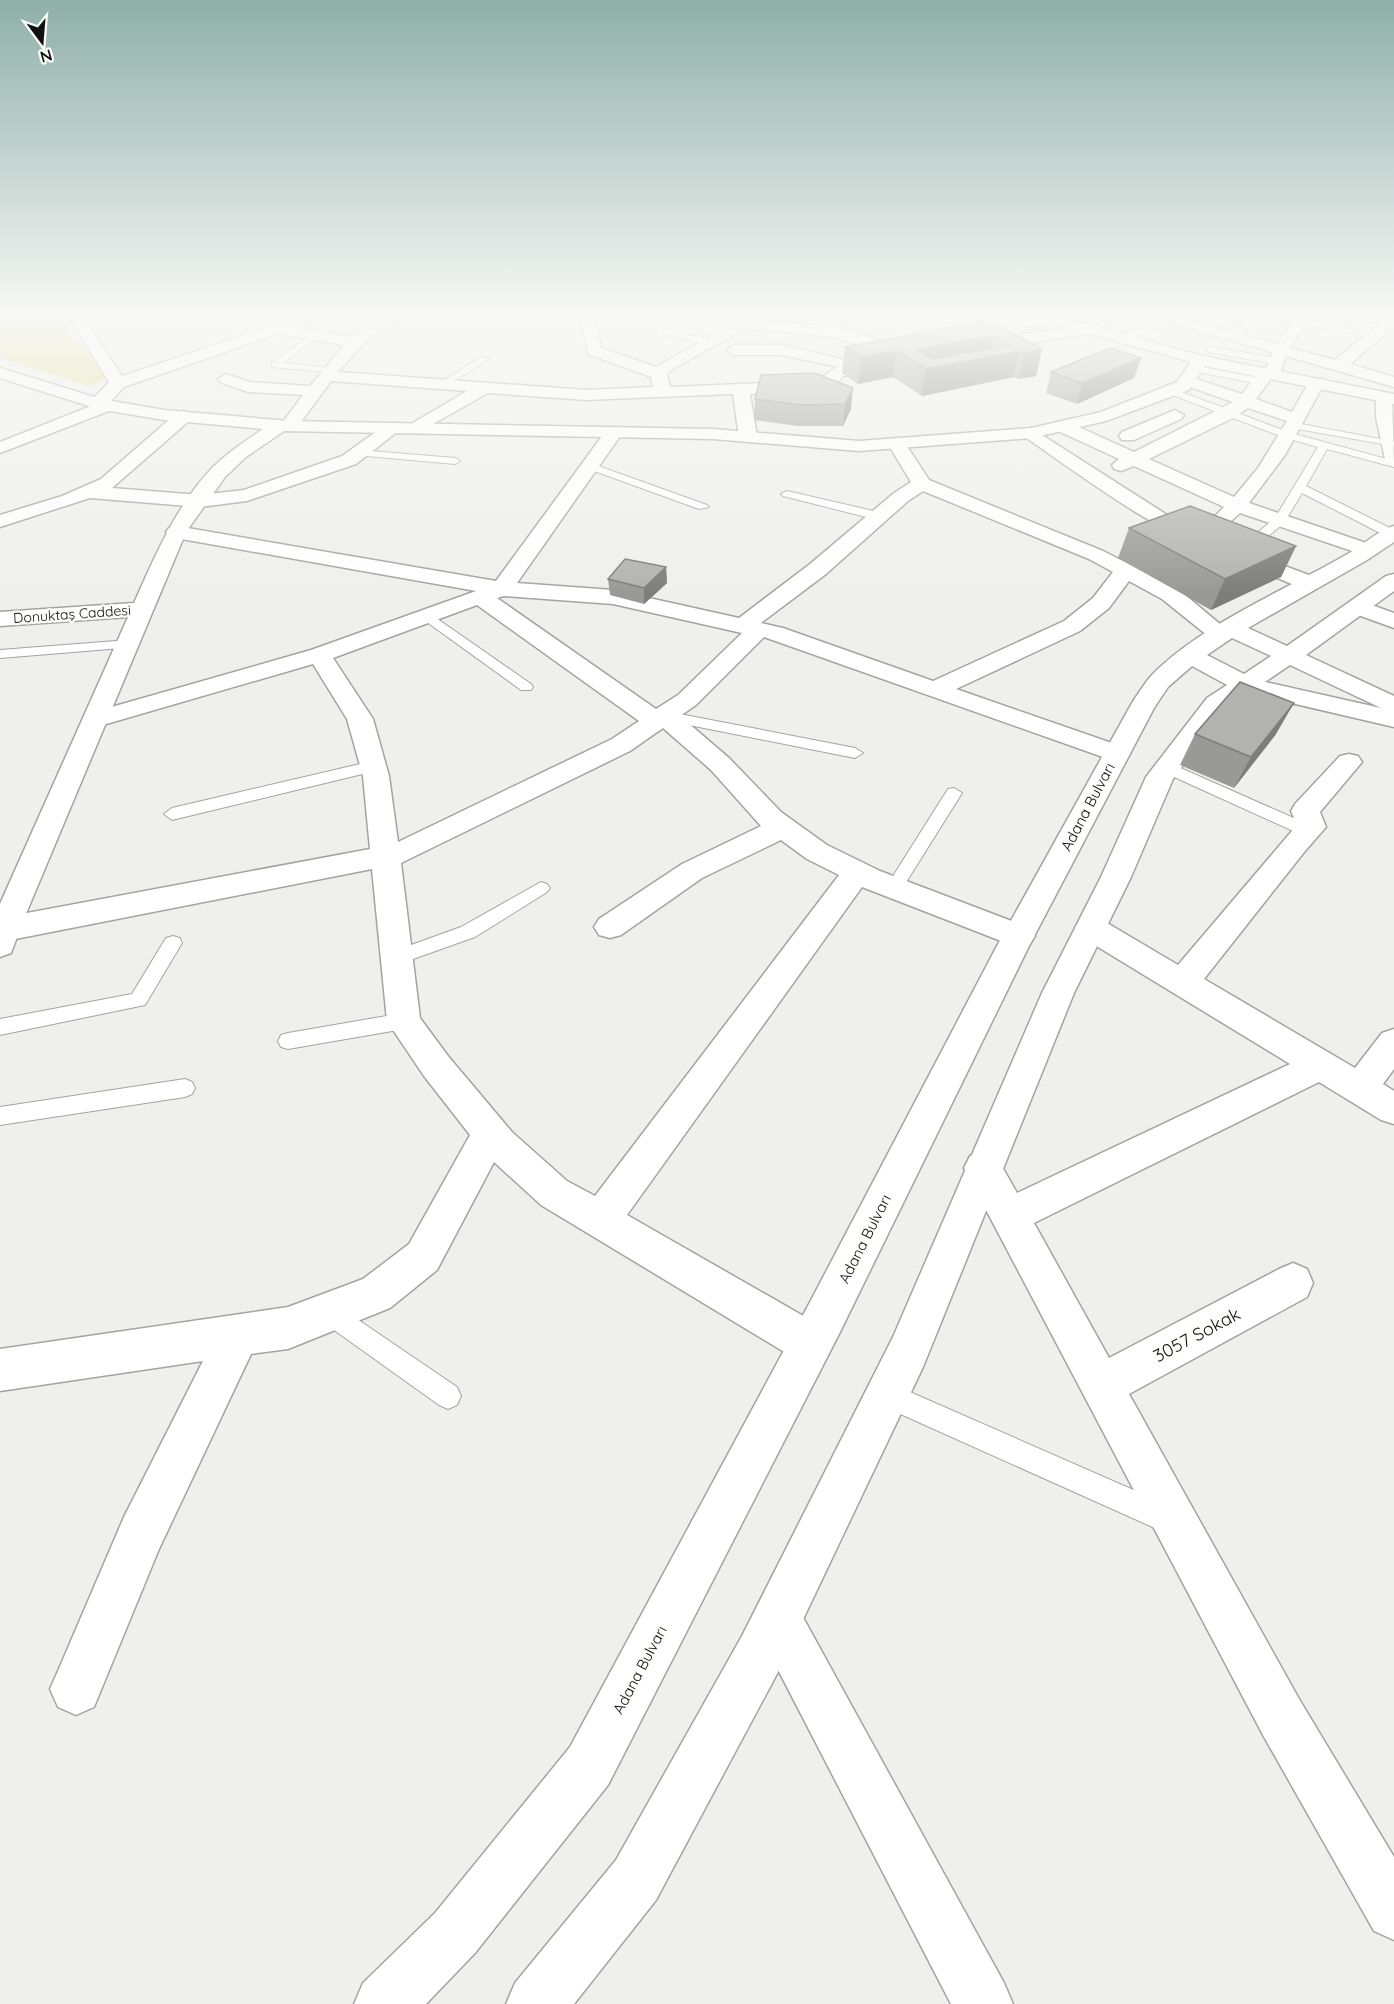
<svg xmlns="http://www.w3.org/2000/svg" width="1394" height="2004" font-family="Quicksand,sans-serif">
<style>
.green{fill:#dddb8c}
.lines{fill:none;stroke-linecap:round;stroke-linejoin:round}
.lane-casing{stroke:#a3a4a0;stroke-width:2}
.street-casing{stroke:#a3a4a0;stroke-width:3}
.secondary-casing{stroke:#a3a4a0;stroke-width:3}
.lane{fill:#fff;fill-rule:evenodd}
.street{fill:#fff;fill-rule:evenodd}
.secondary{fill:#fff;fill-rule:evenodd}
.wall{fill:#999996}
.shaded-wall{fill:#7d7d7a}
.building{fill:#b2b2ae;stroke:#7d7d7a;stroke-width:1.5;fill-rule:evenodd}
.labels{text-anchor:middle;stroke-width:4.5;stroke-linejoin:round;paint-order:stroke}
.far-street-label{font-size:14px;fill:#10100f;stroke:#fcfcf8}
.street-label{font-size:15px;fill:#10100f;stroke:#fcfcf8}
.near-street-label{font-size:18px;fill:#10100f;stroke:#fcfcf8}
</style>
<rect width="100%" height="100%" fill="#efefeb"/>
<path class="green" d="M0 313H83L68 328V334C83 345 97 358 105 375L103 380 90 386 0 358Z"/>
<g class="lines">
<g class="lane-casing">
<g id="lane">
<path d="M1254 313H1270L1379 335 1375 338 1261 316 1235 339H1229V335Z"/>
<path d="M666 316 743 320 747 323 743 326 666 322 638 329 634 326Z"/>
<path d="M666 329 711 340 713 342 708 345 663 334V330Z"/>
<path d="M313 333 318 336 316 338 283 363 332 368 337 371 335 373 272 367V363Z"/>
<path d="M1211 347 1277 358 1282 361 1277 364 1208 352 1206 350Z"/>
<path d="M481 357 489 359 446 386 438 384Z"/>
<path d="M1196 366 1260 378 1265 381 1260 384 1193 371 1191 369Z"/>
<path d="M1167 389H1173L1291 433 1394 461V467L1327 449 1306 486 1394 530V537H1388L1302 493 1284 523 1247 554H1239V548L1275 518 1318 447 1283 437 1167 393Z"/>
<path d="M1296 423 1391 441 1394 442V446L1292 428 1291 426Z"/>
<path d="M359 450 455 458 460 461 455 464 355 455V451Z"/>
<path d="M590 463 707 505 709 507 699 509 586 468 584 466Z"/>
<path d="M787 491 882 513 884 516 878 520 783 496 781 494Z"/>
<path d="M429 613 531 684 533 687 531 690H521L424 620 422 617Z"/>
<path d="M129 640 134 641V647L0 658V650Z"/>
<path d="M664 711 855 748 863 753 855 758 659 719 657 716Z"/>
<path d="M373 761 379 762 381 766 379 770 172 820 164 814 172 808Z"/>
<path d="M1167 762 1314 827 1316 831 1308 837 1302 835 1161 771 1159 767 1161 763Z"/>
<path d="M954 788 962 793 900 892H888L885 888 888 884 948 789Z"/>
<path d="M541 882 547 884 550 888 547 892 475 937 396 965 389 963 387 958 389 953 461 927Z"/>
<path d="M173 936 180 938 182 943 145 1005 0 1035V1019L132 994 166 938Z"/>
<path d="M404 1013 411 1015 414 1021 411 1027 404 1029 288 1049 281 1047 278 1041 281 1035 288 1033Z"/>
<path d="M185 1079 192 1082 195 1088 192 1094 185 1097 0 1125V1107Z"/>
<path d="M329 1300 457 1387 461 1396 457 1405 448 1409 439 1405 320 1320 317 1312 320 1304Z"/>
<path d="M887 1382 1177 1509 1181 1519 1177 1529 1167 1533 1157 1529 878 1404 874 1395 878 1386Z"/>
</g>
</g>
<g class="street-casing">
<g id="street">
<path d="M82 313H98L87 323 122 376 276 324 352 337 387 313H404L370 337 338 372 586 390 653 387 651 377 588 354 580 313H594L601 348 656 367 751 313H768L759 320 834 327 865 335 916 353 918 356 910 361 834 337 746 328 671 370 667 374 670 387 814 381C825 379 828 369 839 367L782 355H734L726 350 734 345H782L858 363 888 356 896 361 894 364 843 376 834 387 828 388 750 394 757 437 748 442 739 437 733 394 586 400 488 393 417 433 408 428 411 424 467 391 331 381 295 430 289 431 280 426 303 395 248 392 220 382 218 379 226 374 250 382 310 386 344 345 277 334 124 387 111 401 117 405 114 409 0 453V442L91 406 92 400 109 382 72 322Z"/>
<path d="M949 313H989L1045 320 1052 324 1045 328 956 317Z"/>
<path d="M1162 313H1179L1177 316 1277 344 1299 313H1313L1290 348 1335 360 1384 320 1382 313H1394V327L1350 364 1394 377V387L1286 356 1280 374 1273 376 1256 399 1292 412 1311 379H1323L1325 382 1285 455 1249 503 1375 546 1378 550 1375 554H1361L1240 513 1230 522H1216L1213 518 1224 507 1134 466 1121 471 1114 469 1112 465 1119 459 1056 430 1053 426 1056 422H1068L1134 452 1233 402 1181 384 1179 381 1181 378H1193L1242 394 1261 369 1267 367 1272 352 1166 322 1129 342 1124 344 1116 339ZM1248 408 1287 421 1258 468 1234 497 1149 459 1235 417Z"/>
<path d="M1091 325 1096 327 1099 330 1096 333 980 350 972 345 980 340Z"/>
<path d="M1384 392 1392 397 1394 465 1385 459 1376 417V397Z"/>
<path d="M1175 410 1184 415 1181 419 1134 440H1122L1119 436 1122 432Z"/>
<path d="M184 411 193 416 190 420 112 488 200 495 244 490 342 456 387 424 393 423 402 428 356 464 247 501 200 507 90 498 0 527V515L62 496 101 479 178 412Z"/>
<path d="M614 427 623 432 517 583 613 590 739 618 810 564 894 493 911 482 888 444 897 439 903 440 929 480 1103 551 1178 589 1233 635 1229 640H1213L1162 599 1129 581 1109 608 1080 631 956 689 1126 748 1130 754 1126 760 1117 762 764 637 696 705 680 716 729 758 781 812 827 845 880 871 1030 928 1035 936 1030 944 1019 948 862 887 627 1215 826 1329 832 1344 826 1359 811 1365 796 1359 541 1205 494 1162 437 1270 390 1308 288 1349 251 1354 159 1549 94 1707 76 1715 58 1707 50 1689 58 1671 124 1517 203 1361 0 1391V1349L288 1307 363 1279 409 1244 470 1135 424 1076 387 1021 372 869 0 942V918L370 849 363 776 347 719 313 664 96 727 87 724 83 719 87 714 311 650 476 591 176 538 169 536 166 532 169 528 176 526 496 581 608 428ZM923 491 1089 559 1113 572 1093 598 1064 621 933 681 783 628 761 623 826 574 908 501ZM504 596 613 604 742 633 678 695 656 709 497 598ZM477 605 639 721 612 739 398 842 389 776 373 719 333 658ZM663 728 711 770 761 826 682 864 599 919 594 927 599 935 610 938 621 935 702 878 781 840 807 859 839 875 595 1196 567 1181 512 1132 448 1056 420 1018 401 863 630 751Z"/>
<path d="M1031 428 1175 520 1204 533 1207 537 1204 541C1176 548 1055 457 1025 437L1022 433 1025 429Z"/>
<path d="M1242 550 1317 578 1320 583 1317 588H1301L1235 560 1231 556 1235 552Z"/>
<path d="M1358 600 1394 613V628L1350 612 1347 607 1350 602Z"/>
<path d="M1349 754 1358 756 1362 762 1320 812 1326 827 1305 851 1204 979 1355 1068 1382 1033 1394 1029V1069L1383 1084 1394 1091V1124L1381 1120 1319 1082 1034 1223 1109 1358 1279 1269 1293 1263 1307 1269 1313 1283 1307 1297 1129 1394 1299 1699 1394 1857V1940L1374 1931 1263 1735 964 1168 970 1156 983 1151 996 1156 1017 1193 1290 1064 1080 936 1075 928 1080 920 1091 917 1102 920 1178 965 1297 825 1291 811 1295 804 1340 756Z"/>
<path d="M777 1593 794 1601 1004 1983 1013 2004H951L760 1635 752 1618 760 1601Z"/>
</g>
</g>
<g class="secondary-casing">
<g id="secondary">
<path d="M1025 313H1047L1203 356 1394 394V404L1205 366 1189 390 1106 421 1031 438 859 451 713 439 284 431 246 457 225 477 186 532 25 916 11 953 0 957V904L128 617 0 626V612L134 603C155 556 176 506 212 468 227 453 245 441 263 429L164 420 98 409 0 378V368L101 399 164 410 289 421 713 429 859 441 1031 428 1101 412 1177 382 1191 362 1027 316Z"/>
<path d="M1338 313H1370L1394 317V325L1345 317Z"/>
<path d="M1394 526V542L1367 560 1248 628 1287 646 1386 576 1394 574V591L1306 655 1394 696V727L1248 693 1225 708 1173 779 1131 877 1074 993 923 1367 778 1672 656 1900 574 2004H506L515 1983 616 1860 742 1636 893 1337 1042 993 1101 877 1146 777 1207 698 1227 685 1192 666 1168 687 1154 708 1030 944 839 1334 608 1785 475 1953 426 2004H354L363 1983 435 1913 570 1747 809 1304 998 944 1132 703C1138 694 1144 684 1151 676 1201 624 1288 589 1351 552 1365 544 1378 530 1394 526ZM1232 638 1271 656 1244 674 1207 655ZM1290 665 1381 708 1265 682Z"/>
</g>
</g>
<use href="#lane" class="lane"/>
<use href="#street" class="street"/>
<use href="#secondary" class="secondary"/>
</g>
<g class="wall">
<path d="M988 320 1042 349 1036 376 1018 379 1014 377 922 396 893 377 858 384 842 373 845 347Z"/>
<path d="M1141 358 1134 378 1077 404 1046 393 1051 372Z"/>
<path d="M814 373 851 409 843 426H798L754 420 755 399Z"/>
<path d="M1129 528 1296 546 1281 577 1211 610 1118 558Z"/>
<path d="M666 567 667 583 644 604 610 595 608 579Z"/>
<path d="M1195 734H1276L1234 788 1180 765Z"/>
</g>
<g class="shaded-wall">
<path d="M994 336 989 357 1020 351 1014 377 922 396 926 369 917 350Z"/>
<path d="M1042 349 1036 376 1018 379 1024 353Z"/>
<path d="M897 351 893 377 858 384 862 357Z"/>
<path d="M1141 358 1134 378 1077 404 1082 383Z"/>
<path d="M853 388 851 409 843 426 845 404Z"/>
<path d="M1296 546 1281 577 1211 610 1225 579Z"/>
<path d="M666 567 667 583 644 604V588Z"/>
<path d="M1294 703 1276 734 1234 788 1251 757Z"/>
</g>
<g class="building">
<path d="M988 320 1042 349 1024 353 1020 351 926 369 897 351 862 357 845 347ZM994 336 1010 345 932 359 917 350Z"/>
<path d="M1110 348 1141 358 1082 383 1051 372Z"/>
<path d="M814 373 853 388 845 404 800 405 755 399 761 375Z"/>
<path d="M1190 506 1296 546 1225 579 1129 528Z"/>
<path d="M625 559 666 567 644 588 608 579Z"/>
<path d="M1240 682 1294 703 1251 757 1195 734Z"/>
</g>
<linearGradient id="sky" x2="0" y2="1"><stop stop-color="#8fafa9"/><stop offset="0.53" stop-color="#f8f8f6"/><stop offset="1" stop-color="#f8f8f6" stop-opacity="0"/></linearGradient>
<rect width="1394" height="593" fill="url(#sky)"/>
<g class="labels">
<g class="far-street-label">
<text transform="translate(72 614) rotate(-4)" y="5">Donuktaş Caddesi</text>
</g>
<g class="street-label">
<text transform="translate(1088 807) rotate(-62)" y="5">Adana Bulvarı</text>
<text transform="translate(865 1239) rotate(-63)" y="5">Adana Bulvarı</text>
<text transform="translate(640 1670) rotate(-62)" y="5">Adana Bulvarı</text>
</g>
<g class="near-street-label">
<text transform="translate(1197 1335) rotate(-28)" y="6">3057 Sokak</text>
</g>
</g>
<g transform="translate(42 42) rotate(164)" stroke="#fcfcf8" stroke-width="4.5" paint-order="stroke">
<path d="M0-4.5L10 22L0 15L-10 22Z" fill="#10100f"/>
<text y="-9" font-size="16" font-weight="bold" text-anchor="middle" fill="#10100f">N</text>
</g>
</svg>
